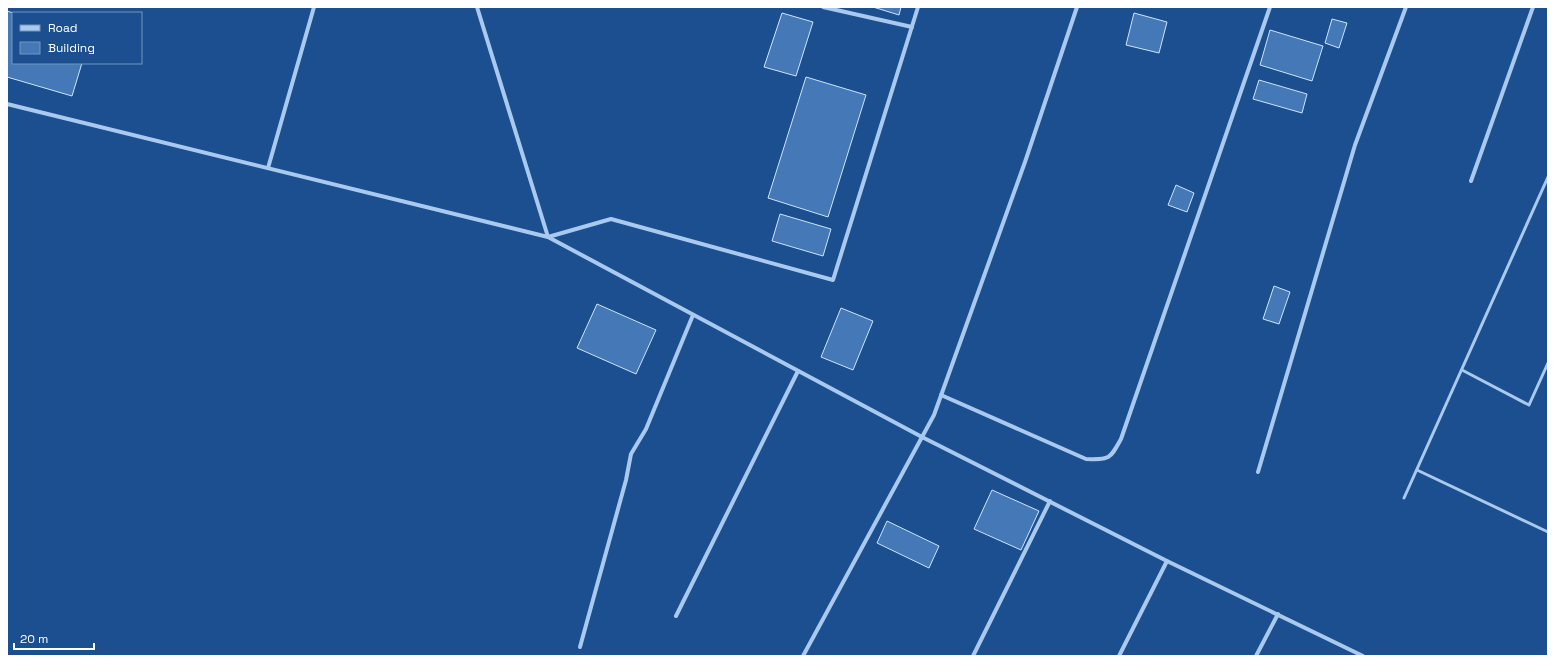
<svg xmlns="http://www.w3.org/2000/svg" width="1555" height="663" font-family="'Space Grotesk',sans-serif">
<style>
.building{fill:#4478b7;stroke:#cfe3fa}
.lines{fill:none;stroke-linecap:round;stroke-linejoin:round}
.service{stroke:#a9c9ee;stroke-width:3}
.minor{stroke:#a9c9ee;stroke-width:4}
</style>
<rect width="100%" height="100%" fill="#1b4f8f"/>
<g class="building">
<path d="M873 7H901L899 15Z"/>
<path d="M7 11 13 13V63H82L72 96 7 77Z"/>
<path d="M782 13 813 22 796 76 764 67Z"/>
<path d="M1134 13 1167 22 1159 53 1126 45Z"/>
<path d="M1332 19 1347 23 1339 48 1325 43Z"/>
<path d="M1270 30 1323 46 1312 81 1260 65Z"/>
<path d="M806 77 866 95 828 217 768 198Z"/>
<path d="M1259 80 1307 94 1302 113 1253 99Z"/>
<path d="M1176 185 1194 193 1187 212 1168 205Z"/>
<path d="M780 214 831 229 823 256 772 241Z"/>
<path d="M1274 286 1290 292 1279 324 1263 319Z"/>
<path d="M597 304 656 330 636 374 577 348Z"/>
<path d="M841 308 873 321 853 370 821 357Z"/>
<path d="M992 490 1039 511 1021 550 974 529Z"/>
<path d="M887 521 939 546 929 568 877 543Z"/>
</g>
<g class="lines">
<g class="service">
<path d="M1462 370 1529 405 1548 363"/>
<path d="M1417 470 1548 532"/>
<path d="M1404 498 1548 177"/>
</g>
<g class="minor">
<path d="M477 7 548 237 611 219 833 280 918 7"/>
<path d="M823 7 912 27"/>
<path d="M7 104 548 237 922 437 1167 561 1363 656"/>
<path d="M268 168 314 7"/>
<path d="M1471 181 1533 7"/>
<path d="M941 395 1086 459C1110 460 1110 459 1121 439L1270 7"/>
<path d="M1258 472 1355 145 1406 7"/>
<path d="M676 616 798 371"/>
<path d="M580 647 626 480 631 454 646 429 693 315"/>
<path d="M803 656 934 415 1025 162 1077 7"/>
<path d="M973 656 1050 501"/>
<path d="M1119 656 1167 561"/>
<path d="M1256 656 1278 614"/>
</g>
</g>
<rect width="1555" height="663" fill="none" stroke="#ffffff" stroke-width="16"/>
<rect x="12" y="12" width="130" height="52" fill="#1b4f8f" stroke="#7695bc"/>
<rect x="20" y="25" width="20" height="6" fill="#a9c9ee" stroke="#7695bc"/>
<text x="48" y="32" font-size="12" fill="#ffffff">Road</text>
<rect x="20" y="42" width="20" height="12" fill="#4478b7" stroke="#7695bc"/>
<text x="48" y="52" font-size="12" fill="#ffffff">Building</text>
<path d="M14 643v6h80v-6" fill="none" stroke="#ffffff" stroke-width="2"/>
<text x="20" y="643" font-size="12" fill="#ffffff" stroke="#1b4f8f" stroke-width="3" paint-order="stroke">20 m</text>
</svg>
